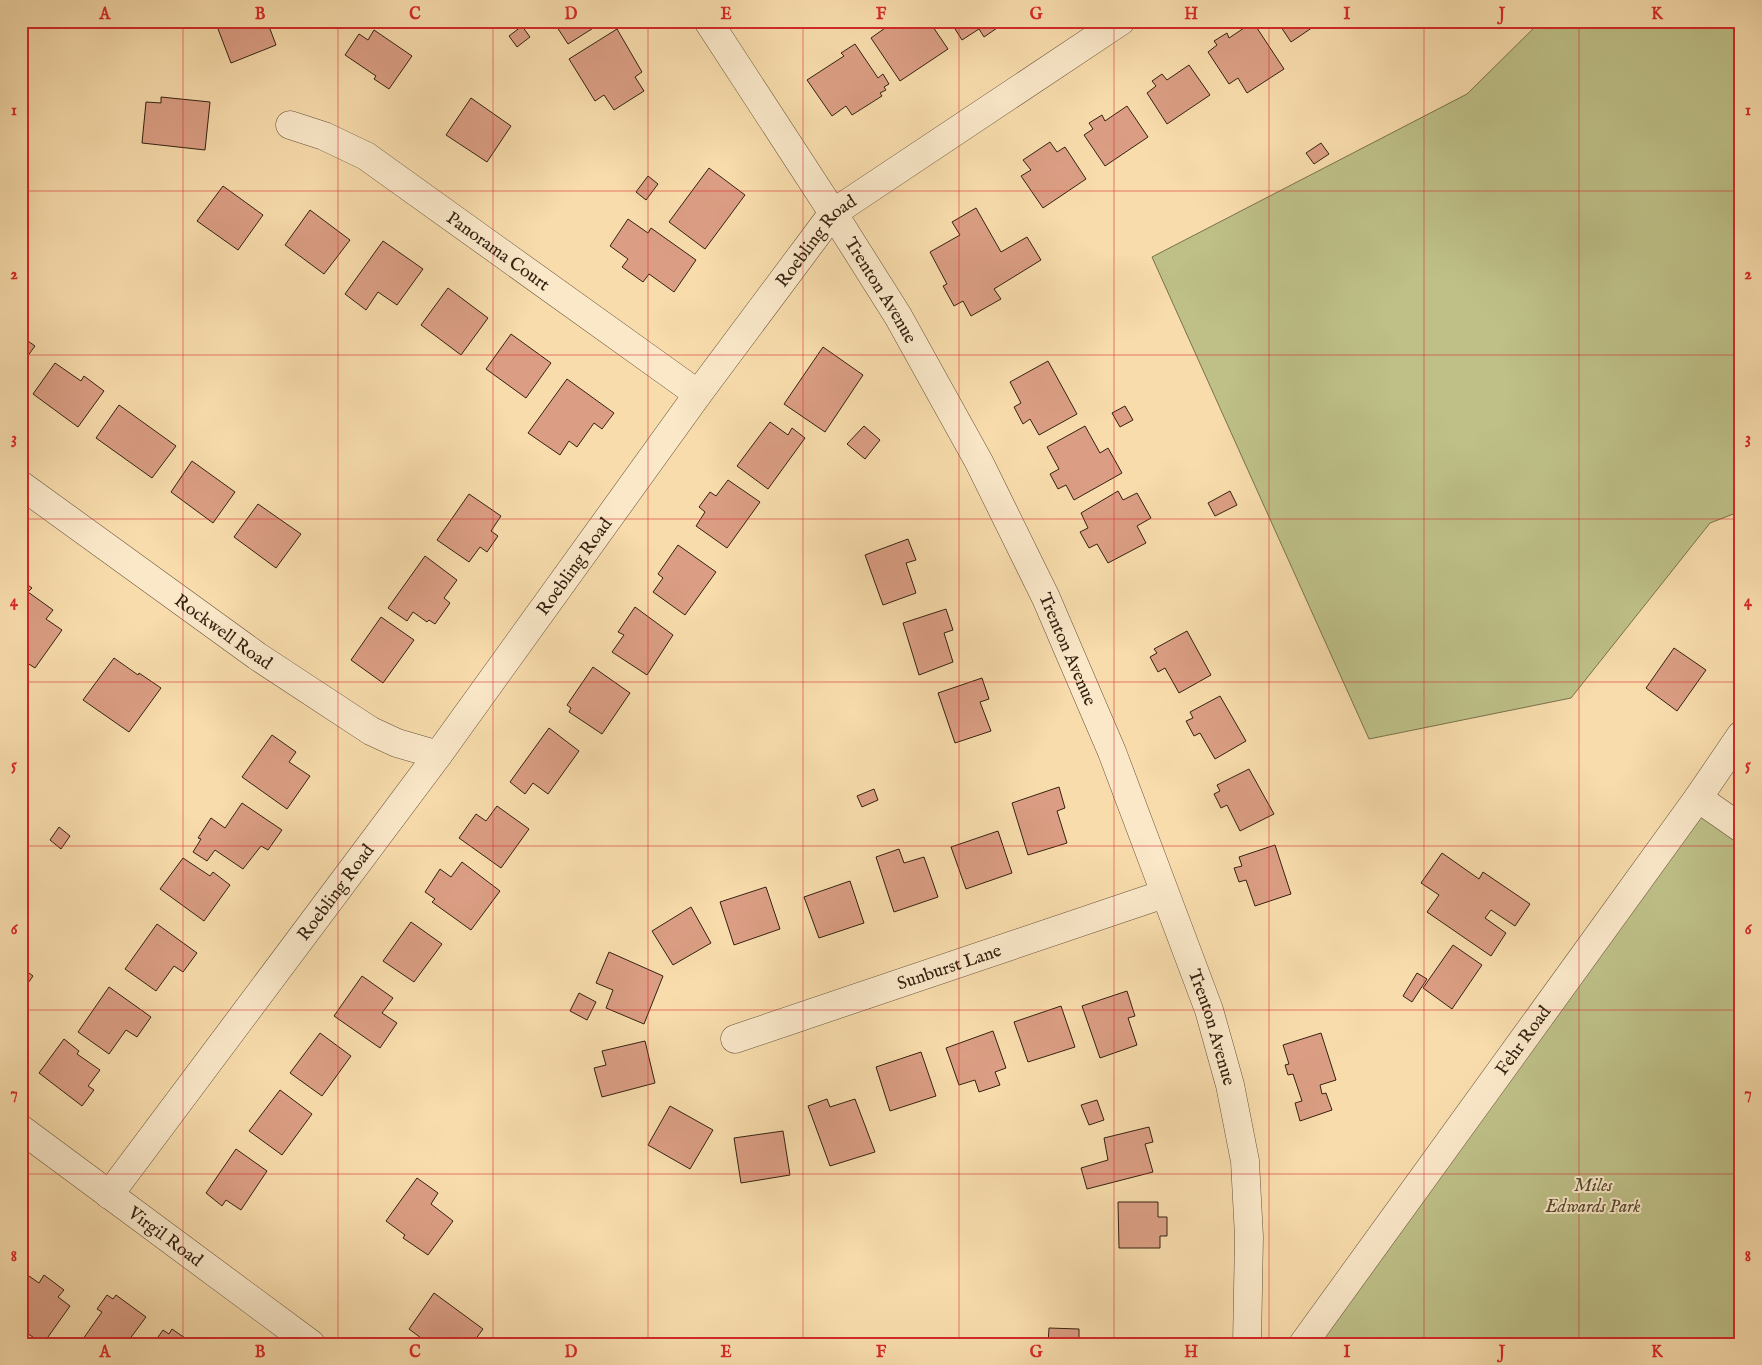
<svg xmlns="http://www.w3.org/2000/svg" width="1762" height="1365" font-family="'IM FELL English',serif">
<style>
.green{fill:#bec088;stroke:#79714c}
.building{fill:#db9e84;stroke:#342211}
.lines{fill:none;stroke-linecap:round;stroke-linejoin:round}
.minor-casing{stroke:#655038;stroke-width:29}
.minor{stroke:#fae8c9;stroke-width:28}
.grid{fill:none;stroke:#d62828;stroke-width:1;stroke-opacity:0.55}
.labels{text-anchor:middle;stroke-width:4;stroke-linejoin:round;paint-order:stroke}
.street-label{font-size:18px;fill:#342211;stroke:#fae8c9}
.park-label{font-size:18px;font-style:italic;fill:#564a2f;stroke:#fae8c9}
.neatline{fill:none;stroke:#d62828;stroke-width:2}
.grid-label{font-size:16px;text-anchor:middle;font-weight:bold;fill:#d62828}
</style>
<rect width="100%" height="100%" fill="#f8dcac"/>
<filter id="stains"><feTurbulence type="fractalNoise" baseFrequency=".004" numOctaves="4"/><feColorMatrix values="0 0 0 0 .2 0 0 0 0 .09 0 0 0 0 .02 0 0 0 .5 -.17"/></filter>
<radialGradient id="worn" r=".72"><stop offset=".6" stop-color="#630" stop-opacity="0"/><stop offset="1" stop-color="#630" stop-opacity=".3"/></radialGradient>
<g class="green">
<path d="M1541 21H1741V511L1710 523 1571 698 1369 739 1152 257 1467 94Z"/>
<path d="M1698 798 1741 828V1344H1303Z"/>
</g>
<g class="building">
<path d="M215 21H267L276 45 231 63Z"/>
<path d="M553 21H596L598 25 568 44Z"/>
<path d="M895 21H929L948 49 900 81 871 38Z"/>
<path d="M950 21H997L1000 26 984 37 979 29 962 40Z"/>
<path d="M1277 21H1322L1291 42Z"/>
<path d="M1253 22 1284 69 1247 93 1238 78 1229 84 1208 52 1217 45 1214 41 1227 33 1229 38Z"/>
<path d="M522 26 530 37 517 47 509 36Z"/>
<path d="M617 29 642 72 635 77 644 91 614 110 604 95 595 101 569 59Z"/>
<path d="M374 30 412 56 389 89 374 79 376 76 345 55 359 34 368 40Z"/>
<path d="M855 44 878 78 883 74 889 84 884 87 886 90 880 93 882 96 852 115 846 106 832 116 807 80 844 56 841 53Z"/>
<path d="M1189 65 1210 95 1167 124 1147 93 1156 86 1152 81 1162 74 1167 80Z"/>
<path d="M161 97 210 102 205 150 142 143 146 102 161 103Z"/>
<path d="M471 98 511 126 487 162 446 135Z"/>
<path d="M1127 106 1148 137 1105 166 1084 135 1093 129 1089 123 1102 115 1105 121Z"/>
<path d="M1050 142 1057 152 1065 147 1086 179 1043 208 1021 176 1031 170 1023 160Z"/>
<path d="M1321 143 1329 154 1314 164 1306 153Z"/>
<path d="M709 168 745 195 705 249 669 222Z"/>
<path d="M648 176 658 184 646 200 636 192Z"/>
<path d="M223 186 263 215 238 250 197 221Z"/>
<path d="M976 208 1001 252 1027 237 1041 260 994 289 1001 299 971 316 963 301 954 306 943 286 947 284 930 252 960 235 952 222Z"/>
<path d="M310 210 350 240 324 274 285 245Z"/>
<path d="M628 219 648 233 651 228 696 260 674 292 649 274 643 282 622 267 628 259 610 246Z"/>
<path d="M383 241 423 269 397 305 378 292 366 310 345 294Z"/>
<path d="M448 288 488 318 461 355 421 325Z"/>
<path d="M511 334 551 363 526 398 486 369Z"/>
<path d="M21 336 35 346 21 365Z"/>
<path d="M823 347 863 375 825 432 784 404Z"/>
<path d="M1048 361 1077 414 1039 435 1030 419 1023 424 1014 407 1021 403 1010 382Z"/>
<path d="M55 363 81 381 84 376 104 391 78 427 33 394Z"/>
<path d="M567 379 614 413 602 429 594 423 577 447 569 441 560 455 528 433Z"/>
<path d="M119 405 176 446 152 478 96 438Z"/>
<path d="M1125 406 1133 420 1120 427 1112 413Z"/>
<path d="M770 422 788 435 792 428 805 438 768 489 737 466Z"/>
<path d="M864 426 880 440 865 459 847 444Z"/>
<path d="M1085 426 1100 453 1108 448 1122 473 1074 500 1066 485 1058 489 1050 474 1059 469 1047 447Z"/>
<path d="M192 461 235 492 213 523 171 492Z"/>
<path d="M728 480 760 502 727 548 696 526 705 512 699 507 710 492 716 496Z"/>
<path d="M1118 491 1123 500 1137 493 1151 518 1137 526 1146 543 1108 563 1097 544 1089 548 1080 532 1088 528 1081 513Z"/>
<path d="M1230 491 1237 505 1215 516 1208 503Z"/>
<path d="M469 494 501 516 491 531 498 536 487 552 480 547 469 562 437 540Z"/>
<path d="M258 504 301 534 276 568 234 537Z"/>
<path d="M908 539 916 560 906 563 916 593 883 605 865 555Z"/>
<path d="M678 545 716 572 685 615 653 592 663 578 658 574Z"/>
<path d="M425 556 457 580 444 598 450 603 435 624 429 620 427 622 413 612 407 621 388 608Z"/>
<path d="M1741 573V590L1734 577Z"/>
<path d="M21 580 32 588 28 592 53 610 46 619 62 630 35 668 21 659Z"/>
<path d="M635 607 673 635 647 675 612 652 624 635 618 632Z"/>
<path d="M946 609 953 630 944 633 953 662 919 675 903 623Z"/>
<path d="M381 617 414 640 383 683 351 660Z"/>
<path d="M1187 631 1211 675 1179 693 1165 668 1158 672 1150 657 1157 653 1154 649Z"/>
<path d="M1674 648 1706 670 1677 711 1646 688Z"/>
<path d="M114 658 138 675 139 673 161 688 129 732 83 700Z"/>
<path d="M593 667 630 693 602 734 569 712 571 708 567 705Z"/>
<path d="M982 678 989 699 980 702 991 731 955 743 938 693Z"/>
<path d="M1220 696 1246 741 1215 759 1200 733 1194 736 1186 721 1193 718 1190 712Z"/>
<path d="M549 728 579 751 548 794 533 783 525 794 510 782Z"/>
<path d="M272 735 296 752 289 762 310 776 287 809 242 777Z"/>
<path d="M1249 769 1274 814 1240 831 1227 805 1221 808 1214 794 1220 791 1217 785Z"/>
<path d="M1059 787 1065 808 1057 811 1067 843 1028 855 1012 803Z"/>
<path d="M874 789 878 800 862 807 857 796Z"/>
<path d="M242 803 282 830 268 850 261 846 243 869 215 850 207 861 193 852 201 839 198 838 211 818 225 828Z"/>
<path d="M497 806 529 829 501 868 459 838 476 814 486 821Z"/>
<path d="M59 827 70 836 61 849 50 840Z"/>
<path d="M998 831 1012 873 966 889 951 847Z"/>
<path d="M1275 845 1291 894 1255 906 1246 880 1239 882 1234 868 1242 866 1239 857Z"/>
<path d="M899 849 904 863 924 857 938 897 894 912 876 857Z"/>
<path d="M1442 853 1479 879 1483 872 1530 904 1515 926 1491 910 1485 918 1506 933 1491 956 1427 912 1439 895 1421 883Z"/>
<path d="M183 858 210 876 213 872 230 885 204 921 160 889Z"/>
<path d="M462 862 500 891 471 930 432 902 435 899 425 892 440 869 451 877Z"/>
<path d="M850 881 864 923 819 938 804 897Z"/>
<path d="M766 887 780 929 734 945 720 902Z"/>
<path d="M691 907 711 943 673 965 652 931Z"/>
<path d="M411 922 442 944 414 982 383 961Z"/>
<path d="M157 924 197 953 183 972 174 966 156 991 125 969Z"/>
<path d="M1453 945 1482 965 1452 1009 1423 988Z"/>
<path d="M609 952 663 976 644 1024 606 1008 613 990 596 983Z"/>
<path d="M21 967 33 976 21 993Z"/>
<path d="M1417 973 1427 979 1412 1002 1403 996Z"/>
<path d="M362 976 393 998 382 1013 397 1023 380 1048 334 1016Z"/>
<path d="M109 987 151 1017 137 1037 126 1030 109 1054 78 1032Z"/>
<path d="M1127 991 1135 1016 1128 1018 1137 1045 1100 1058 1082 1006Z"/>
<path d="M579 993 596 1002 587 1020 570 1011Z"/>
<path d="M1061 1006 1075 1047 1028 1062 1014 1022Z"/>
<path d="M993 1031 1006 1068 995 1072 1000 1085 979 1092 975 1080 959 1085 946 1048Z"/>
<path d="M320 1033 351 1056 322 1096 290 1073Z"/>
<path d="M1321 1033 1336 1080 1320 1085 1322 1094 1326 1093 1332 1110 1300 1121 1295 1103 1302 1101 1293 1074 1288 1075 1285 1065 1289 1064 1283 1045Z"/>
<path d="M64 1039 79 1051 77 1054 100 1070 88 1086 94 1090 82 1106 39 1073Z"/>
<path d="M645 1041 655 1083 602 1097 594 1068 606 1065 602 1051Z"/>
<path d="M921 1052 936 1096 890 1111 876 1067Z"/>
<path d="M280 1090 312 1114 282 1155 249 1131Z"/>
<path d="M827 1099 830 1107 855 1099 875 1152 830 1166 808 1106Z"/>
<path d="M1097 1100 1104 1120 1089 1125 1081 1105Z"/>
<path d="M670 1106 713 1130 690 1169 648 1145Z"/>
<path d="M1149 1127 1153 1142 1145 1144 1153 1172 1087 1189 1081 1168 1108 1160 1104 1138Z"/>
<path d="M783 1131 790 1175 741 1183 734 1138Z"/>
<path d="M236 1149 267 1171 241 1210 226 1200 222 1206 206 1193Z"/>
<path d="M417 1178 438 1193 431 1204 453 1221 428 1255 403 1238 405 1235 386 1221Z"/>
<path d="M1118 1202H1158V1217H1167V1236H1160V1248H1119Z"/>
<path d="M26 1274 39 1283 44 1275 64 1290 58 1297 70 1306 43 1344 24 1331 29 1323 21 1318V1281Z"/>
<path d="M434 1293 483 1329 472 1344H429L409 1329Z"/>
<path d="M107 1295 113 1299 116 1295 146 1317 126 1344H90L83 1339 102 1312 97 1309Z"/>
<path d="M1049 1328 1079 1329V1344H1048Z"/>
<path d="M172 1329 185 1338 182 1343 183 1344H153L163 1330 169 1334Z"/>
</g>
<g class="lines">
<g class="minor-casing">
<g id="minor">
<path id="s1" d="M708 21 833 213 898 316 979 462 1046 598 1112 752 1209 1010 1230 1085 1245 1161 1249 1237 1247 1344"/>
<path id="s2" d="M290 125 324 136 366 156 698 394"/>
<path id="s3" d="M21 485 257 656 371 731 397 743 438 755"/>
<path d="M1698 798 1741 828"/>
<path id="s4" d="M735 1039 1164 894"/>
<path id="s5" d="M21 1129 311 1344"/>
<path id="s6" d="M109 1195 438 755 698 394 833 213 1121 21"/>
<path id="s7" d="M1303 1344 1698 798 1741 735"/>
</g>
</g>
<use href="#minor" class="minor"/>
</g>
<path class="grid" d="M183 21V1344M338 21V1344M493 21V1344M648 21V1344M803 21V1344M959 21V1344M1114 21V1344M1269 21V1344M1424 21V1344M1579 21V1344M21 191H1741M21 355H1741M21 519H1741M21 682H1741M21 846H1741M21 1010H1741M21 1174H1741"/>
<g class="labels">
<g class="street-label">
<text dy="6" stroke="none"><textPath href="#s6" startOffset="1188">Roebling Road</textPath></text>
<text dy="6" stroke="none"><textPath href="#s2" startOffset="245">Panorama Court</textPath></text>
<text dy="6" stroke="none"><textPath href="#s1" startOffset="320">Trenton Avenue</textPath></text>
<text dy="6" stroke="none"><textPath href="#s6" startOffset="782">Roebling Road</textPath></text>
<text dy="6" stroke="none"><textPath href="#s3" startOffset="250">Rockwell Road</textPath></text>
<text dy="6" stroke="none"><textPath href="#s1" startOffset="725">Trenton Avenue</textPath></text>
<text dy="6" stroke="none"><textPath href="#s6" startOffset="378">Roebling Road</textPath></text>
<text dy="6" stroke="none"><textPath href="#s4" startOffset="226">Sunburst Lane</textPath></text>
<text dy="6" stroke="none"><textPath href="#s1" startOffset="1130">Trenton Avenue</textPath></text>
<text dy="6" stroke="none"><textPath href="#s7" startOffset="375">Fehr Road</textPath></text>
<text dy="6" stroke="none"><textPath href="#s5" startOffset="180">Virgil Road</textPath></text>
</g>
<g class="park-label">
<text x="1593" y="1191">Miles<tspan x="1593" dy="21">Edwards Park</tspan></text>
</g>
</g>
<rect width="1762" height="1365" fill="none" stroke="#f8dcac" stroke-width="55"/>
<rect x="28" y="28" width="1706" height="1310" class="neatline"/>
<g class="grid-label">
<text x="105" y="19">A</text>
<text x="260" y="19">B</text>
<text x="415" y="19">C</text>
<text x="571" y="19">D</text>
<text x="726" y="19">E</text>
<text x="881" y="19">F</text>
<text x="1036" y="19">G</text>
<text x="1191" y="19">H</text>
<text x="1347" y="19">I</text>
<text x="1502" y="19">J</text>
<text x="1657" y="19">K</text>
<text x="14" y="115">1</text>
<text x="1748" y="115">1</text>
<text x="14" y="279">2</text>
<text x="1748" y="279">2</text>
<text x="14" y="443">3</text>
<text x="1748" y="443">3</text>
<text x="14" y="606">4</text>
<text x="1748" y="606">4</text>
<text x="14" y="770">5</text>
<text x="1748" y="770">5</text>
<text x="14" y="934">6</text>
<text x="1748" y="934">6</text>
<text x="14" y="1098">7</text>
<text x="1748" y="1098">7</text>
<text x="14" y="1261">8</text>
<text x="1748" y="1261">8</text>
<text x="105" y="1357">A</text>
<text x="260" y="1357">B</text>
<text x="415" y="1357">C</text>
<text x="571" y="1357">D</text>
<text x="726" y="1357">E</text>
<text x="881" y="1357">F</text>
<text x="1036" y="1357">G</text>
<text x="1191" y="1357">H</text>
<text x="1347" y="1357">I</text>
<text x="1502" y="1357">J</text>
<text x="1657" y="1357">K</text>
</g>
<rect width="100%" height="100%" filter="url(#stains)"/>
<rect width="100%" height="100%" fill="url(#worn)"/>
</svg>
